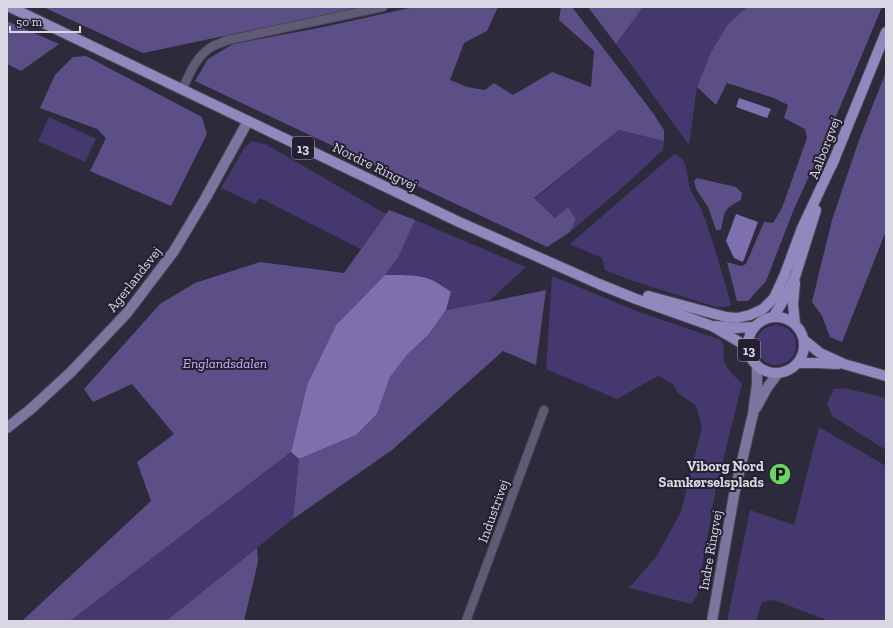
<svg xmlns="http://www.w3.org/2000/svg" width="893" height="628" font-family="'Zilla Slab',serif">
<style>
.green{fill:#45386e}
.forest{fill:#5c4f88}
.water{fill:#7d70ad}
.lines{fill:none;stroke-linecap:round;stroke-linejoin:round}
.street-casing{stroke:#494657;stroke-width:10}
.secondary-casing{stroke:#494657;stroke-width:12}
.primary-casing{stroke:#494657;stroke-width:12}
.street{stroke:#605b75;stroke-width:8}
.secondary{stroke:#7c759e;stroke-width:10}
.primary{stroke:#9288bd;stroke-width:10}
.labels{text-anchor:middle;stroke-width:4;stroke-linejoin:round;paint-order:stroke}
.shield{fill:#242032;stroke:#a3a0af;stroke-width:1}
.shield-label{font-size:13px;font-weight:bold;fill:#d9d7e4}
.street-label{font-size:14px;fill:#d9d7e4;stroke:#242032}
.park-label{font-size:14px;font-style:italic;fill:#c4b7fc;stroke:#242032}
.poi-label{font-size:14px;font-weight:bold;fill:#d9d7e4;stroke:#242032;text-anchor:end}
</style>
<rect width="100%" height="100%" fill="#2d2a3c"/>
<g class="green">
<path d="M643 7H747L728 24 711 52 697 87 689 145 616 44Z"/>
<path d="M49 117 96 139 85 162 38 141Z"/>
<path d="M619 130 664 141 663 150 622 188 570 232 576 219 568 207 555 218 534 199Z"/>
<path d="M252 141 267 145 386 214 361 249 260 198 255 204 221 188 245 147Z"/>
<path d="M674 154C689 157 686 176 690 188 692 195 698 202 701 209 713 239 721 270 730 301L731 305 726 307H716L630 280 605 270 602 258 570 244Z"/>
<path d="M415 220 526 267 488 302 446 310 451 292 385 275 398 258Z"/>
<path d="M552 276 639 312 721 340C725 347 723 351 724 359 724 367 737 378 742 384L715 493 697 596 691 604 629 588 656 557 681 512 702 427 696 406 678 393 673 384 658 376 617 399 546 369Z"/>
<circle cx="776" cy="345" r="20"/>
<path d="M844 388 886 398V450L832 416 827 403 834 389Z"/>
<path d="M819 427 886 466V618L883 621H829L774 600 762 602 756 621H727L750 510 794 525Z"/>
<path d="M291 452 299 459 293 519 166 621H70Z"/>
</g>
<g class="forest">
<path d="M43 7H362L143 53Z"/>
<path d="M414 7H498L487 31 464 43 450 80 467 87 485 90 494 83 513 95 552 72 591 87 594 51 559 20 561 7H572L653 113 664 130V141L619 130 534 198 555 218 568 207 576 219 570 232 547 247 195 81 208 59 233 44 319 28Z"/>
<path d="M588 7H643L616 44Z"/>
<path d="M747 7H882L832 126 794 209 766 281 748 301H737L727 262 741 266 746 264 764 222 773 223 782 208 807 138 805 129 784 118 788 105 774 98 727 83 716 105 697 87 711 52 728 24Z"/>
<path d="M7 21 59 44 21 71 7 64Z"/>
<path d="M86 56 202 117 207 134 171 206 90 171 106 138 97 129 40 108 55 75 73 57Z"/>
<path d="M886 72V231L842 342 830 337 822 316 812 302 832 220 859 140Z"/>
<path d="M697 178 736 187 742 193 741 200C723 209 725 211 721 230H716L708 207 696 189 694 181Z"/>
<path d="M389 210 415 220 398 258 385 275 336 325 307 385 291 452 70 621H22L151 501 137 462 174 434 132 384 93 402 84 389 160 304 195 283 260 262 344 273Z"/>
<path d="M546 290 536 365 503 351 392 450 293 519 299 459 356 435 377 414 390 377 407 355 429 334 446 310 488 302Z"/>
<path d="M257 548 258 562 244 621H166Z"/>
</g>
<g class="water">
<path d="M739 98 771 109 767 118 736 107Z"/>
<path d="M736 214 758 222 743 262 734 258 726 241Z"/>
<path d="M385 275C400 275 418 274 432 280 438 283 445 288 451 292L446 310 429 334 407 355 390 377 377 414 356 435 299 459 291 452 307 385 336 325Z"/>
</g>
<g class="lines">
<g class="street-casing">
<g id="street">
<path d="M182 90C190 73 196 56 213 46 218 44 223 42 228 40L383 7"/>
<path d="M466 621 544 410"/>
</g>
</g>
<g class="secondary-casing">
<g id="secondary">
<path d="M756 408 767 388 778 373"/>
<path d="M7 428 32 408 71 372 127 313 174 251 205 199 248 121"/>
<path d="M712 621 734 495 753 414 757 384V366"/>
</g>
</g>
<g class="primary-casing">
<g id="primary">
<path d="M10 7 459 222 599 284 636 299 712 326 748 347"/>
<path d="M832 165 886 32"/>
<path d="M795 283 793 304 795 324"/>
<path d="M648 296 726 317 737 318 750 315 763 309 774 298 785 274 802 228 834 160"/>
<circle cx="776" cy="345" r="28"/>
<path d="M773 317 783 301 795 277 816 210"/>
<path d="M716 326 735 328 754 327"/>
<path d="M804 340 820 353 844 364 886 376"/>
<path d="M798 363H817L838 364"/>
</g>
</g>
<use href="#street" class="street"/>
<use href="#secondary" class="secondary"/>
<use href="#primary" class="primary"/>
</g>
<defs>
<g id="parking-disc" transform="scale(1.15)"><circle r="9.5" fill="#69d464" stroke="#242032"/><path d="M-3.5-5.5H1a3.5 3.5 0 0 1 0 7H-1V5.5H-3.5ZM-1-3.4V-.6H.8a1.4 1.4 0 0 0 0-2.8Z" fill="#111"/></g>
</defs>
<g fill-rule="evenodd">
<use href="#parking-disc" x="780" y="474"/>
</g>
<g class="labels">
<g class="shield">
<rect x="292" y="137" width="22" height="22" rx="3"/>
<rect x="738" y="339" width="22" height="22" rx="3"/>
</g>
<g class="shield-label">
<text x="303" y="153">13</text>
<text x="749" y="355">13</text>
</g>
<g class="street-label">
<text transform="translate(824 148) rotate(-69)" y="5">Aalborgvej</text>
<text transform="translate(375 166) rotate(26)" y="5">Nordre Ringvej</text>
<text transform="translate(134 279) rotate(-52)" y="5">Agerlandsvej</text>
<text transform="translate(493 511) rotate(-70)" y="5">Industrivej</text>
<text transform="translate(710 550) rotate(-80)" y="5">Indre Ringvej</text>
</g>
<g class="park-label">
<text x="225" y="368">Englandsdalen</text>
</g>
<g class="poi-label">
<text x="764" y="471">Viborg Nord<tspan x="764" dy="16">Samkørselsplads</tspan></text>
</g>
</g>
<rect width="893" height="628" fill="none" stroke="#d9d7e4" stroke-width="16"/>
<path d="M10 26v6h70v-6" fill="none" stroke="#d9d7e4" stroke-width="2"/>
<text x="16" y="26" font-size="12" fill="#d9d7e4" stroke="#242032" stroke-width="3" paint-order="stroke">50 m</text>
</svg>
